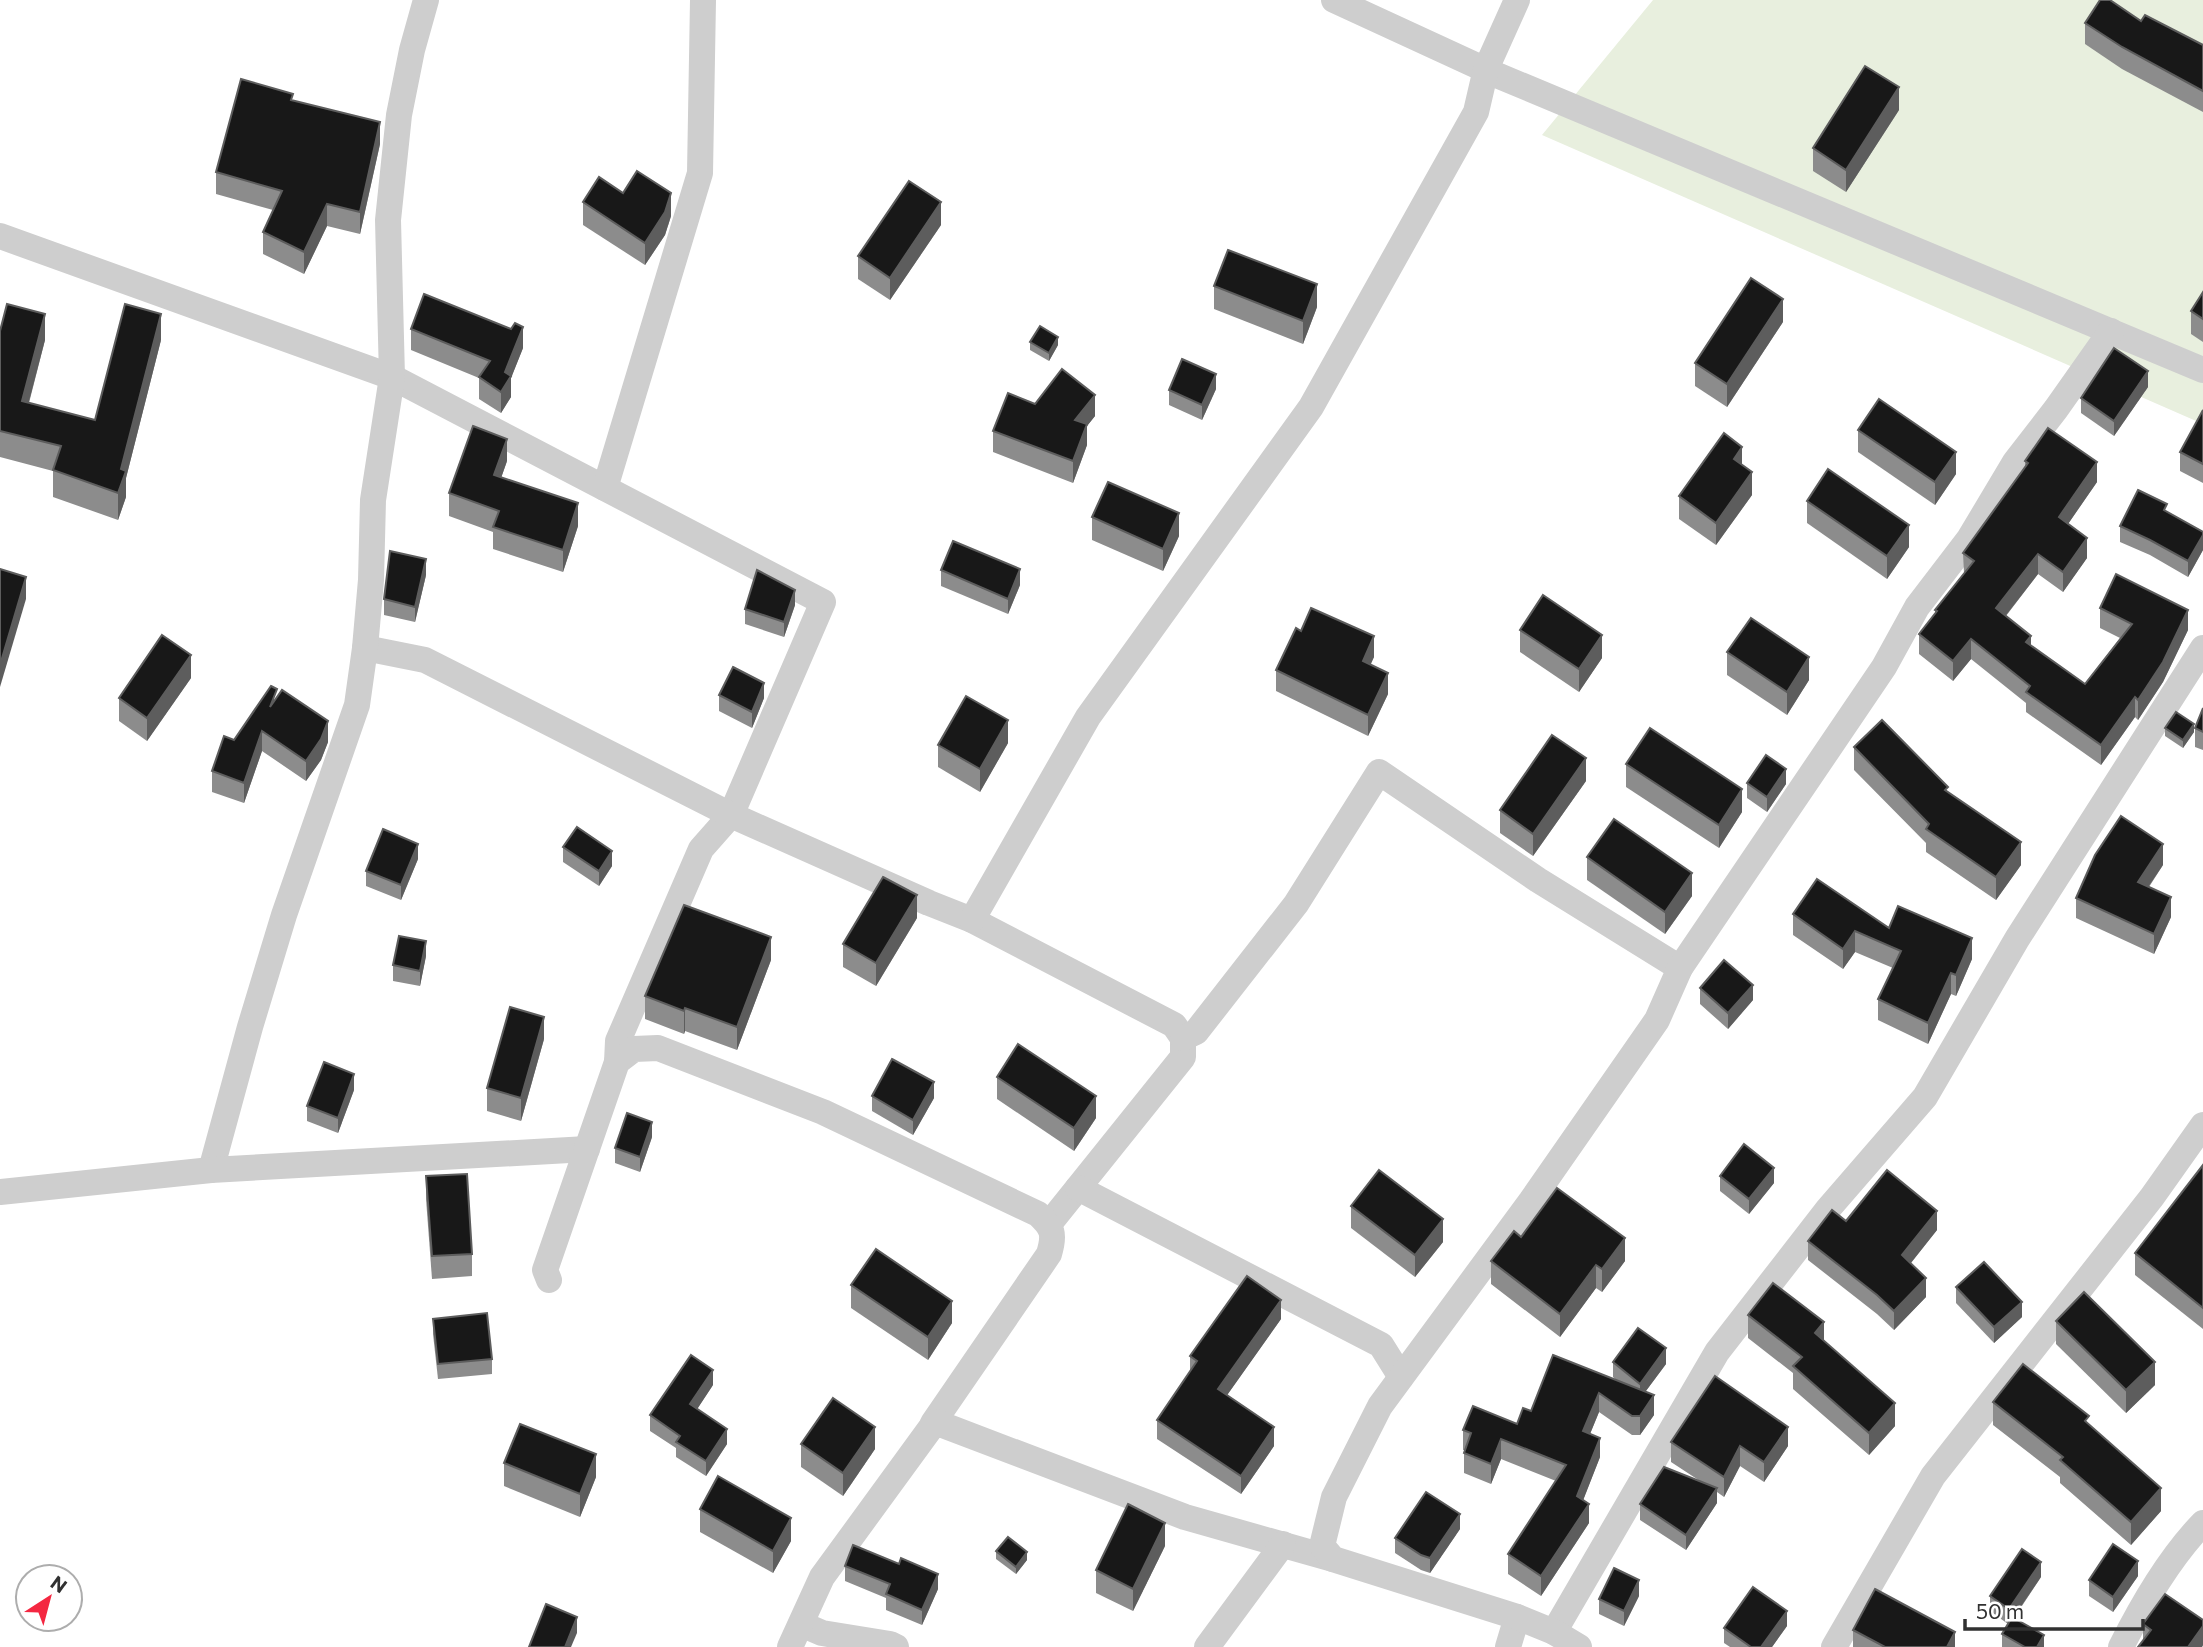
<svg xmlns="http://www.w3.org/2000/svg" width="2203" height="1647" font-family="Commissioner,sans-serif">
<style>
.green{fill:#e8efde}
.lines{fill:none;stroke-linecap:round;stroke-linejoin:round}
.minor{stroke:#cecece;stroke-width:26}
.wall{fill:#8c8c8c}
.shaded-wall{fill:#5d5d5d}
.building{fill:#181818;stroke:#5d5d5d;stroke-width:2}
</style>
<rect width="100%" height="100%" fill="#fff"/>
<path class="green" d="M1653 0H2203V424L1542 135Z"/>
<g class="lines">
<g class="minor">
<path d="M1334 0 1499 76 2203 370"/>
<path d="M0 236 392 377 823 602 731 815 701 849 618 1041 617 1062"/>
<path d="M605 488 700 173 703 0"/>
<path d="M365 648 425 660 731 815 929 903 972 920 1174 1025 1183 1038V1057L1049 1224"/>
<path d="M972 920 1088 717 1311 407 1476 112 1486 69 1517 0"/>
<path d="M1183 1038 1196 1032 1296 904 1379 772 1538 880 1680 968"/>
<path d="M211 1170 250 1027 284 915 357 705 365 648 371 580 373 500 392 377 388 220 399 115 412 50 426 0"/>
<path d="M1078 1188 1381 1345 1401 1377"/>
<path d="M0 1192 211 1170 587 1149"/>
<path d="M549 1280 545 1270 617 1062 634 1049 658 1048 823 1112 1038 1214C1053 1228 1055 1234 1049 1254L933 1423"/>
<path d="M801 1624 822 1633 890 1644 896 1647"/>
<path d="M1554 1632 1717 1352 1828 1209 1925 1097 2017 939 2203 648"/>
<path d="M790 1647 822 1577 935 1422 1185 1517 1333 1559"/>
<path d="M1207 1647 1283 1544"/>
<path d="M1508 1647 1517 1617"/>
<path d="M1579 1647 1554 1632 1517 1617 1333 1559 1322 1546 1334 1497 1380 1406 1531 1201 1657 1020 1680 968 1884 667 1917 607 1969 539 2015 462 2056 409 2111 331"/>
<path d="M1834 1647 1933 1476 2152 1197 2203 1125"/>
<path d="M2121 1647C2142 1605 2170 1557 2203 1523"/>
</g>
</g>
<g class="wall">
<path d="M2141 21 2203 45V112L2122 69 2085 44V23Z"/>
<path d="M293 100 380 144 360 234 327 226 304 274 263 254V232L273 210 216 194V172Z"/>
<path d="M1899 110 1846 192 1813 171V148Z"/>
<path d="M623 193 671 216 665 235 645 265 583 225V202Z"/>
<path d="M941 225 890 300 858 279V256Z"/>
<path d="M1214 286 1317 307 1303 344 1214 309Z"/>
<path d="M2203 292V342L2191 334V311Z"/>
<path d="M1783 322 1727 407 1695 386V363Z"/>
<path d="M411 329 523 348 511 378V397L501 413 479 399V378L411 350Z"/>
<path d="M0 331 45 340 29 403 95 420 161 340 126 478V497L118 520 53 497V471L0 457Z"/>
<path d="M1030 342 1058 345 1049 361 1030 350Z"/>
<path d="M2148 387 2114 436 2081 413V398Z"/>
<path d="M1216 389 1202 420 1169 405V390Z"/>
<path d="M1035 404 1095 416 1087 426V445L1073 483 993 452V431Z"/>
<path d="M2203 410V483L2180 471V452Z"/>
<path d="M1858 430 1956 474 1935 505 1858 452Z"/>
<path d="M507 461 501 478 578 526 563 572 493 549V532L449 516V493Z"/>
<path d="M2025 461 2097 482 2068 524 2087 558 2063 592 2038 574 2006 616 2031 646 2085 684 2120 638 2100 628V608L2188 630 2163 682 2138 720 2135 717 2101 765 2026 712V703L1971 659 1953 681 1919 654V634L1935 614V610L1964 573 1963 553 2025 467Z"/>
<path d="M1742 465 1752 495 1716 545 1679 519V496Z"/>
<path d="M1807 501 1909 547 1887 579 1807 523Z"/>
<path d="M1092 517 1179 536 1163 571 1092 540Z"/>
<path d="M2120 526 2203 532V550L2188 577 2150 555 2120 542Z"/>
<path d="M941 570 1020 585 1008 614 941 586Z"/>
<path d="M426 575 415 622 384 615V599Z"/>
<path d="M795 605 784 637 745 624V609Z"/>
<path d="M1520 630 1602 658 1579 692 1520 652Z"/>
<path d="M1301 631 1374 657 1370 664 1388 694 1368 736 1276 691V670Z"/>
<path d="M1727 652 1809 680 1787 715 1727 675Z"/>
<path d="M191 678 147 741 119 721V698Z"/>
<path d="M719 695 764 698 752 728 719 711Z"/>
<path d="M277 698 328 742 321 760 306 781 262 751 244 803 212 792V771L234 740Z"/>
<path d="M2203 708V750L2195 747V728Z"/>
<path d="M2165 728 2194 732 2183 748 2165 736Z"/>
<path d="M1008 743 980 792 938 767V745Z"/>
<path d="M1854 747 1948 792 2021 865 1996 900 1926 852V843L1854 770Z"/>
<path d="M1626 764 1742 812 1719 848 1626 787Z"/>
<path d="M1586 781 1533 856 1500 833V810Z"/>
<path d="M1747 783 1786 784 1767 812 1747 798Z"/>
<path d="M563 847 612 866 599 886 563 862Z"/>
<path d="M1587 857 1692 896 1665 934 1587 880Z"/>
<path d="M418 859 401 900 366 886V871Z"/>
<path d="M2163 865 2149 887 2171 917 2154 954 2076 918V898Z"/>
<path d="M1793 914 1889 928 1972 959 1956 996 1951 994 1928 1044 1878 1020V999L1893 968 1855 952 1843 969 1793 935Z"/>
<path d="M917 918 876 986 843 967V944Z"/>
<path d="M426 956 420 986 393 981V965Z"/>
<path d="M771 960 737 1050 685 1031 684 1034 645 1019V996Z"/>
<path d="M1700 988 1753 1000 1728 1029 1700 1004Z"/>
<path d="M544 1039 521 1121 487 1111V1088Z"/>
<path d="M997 1077 1096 1118 1074 1151 997 1099Z"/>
<path d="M354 1090 338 1133 307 1121V1106Z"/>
<path d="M872 1096 934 1098 913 1135 872 1111Z"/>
<path d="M652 1137 640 1172 615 1163V1148Z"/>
<path d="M2203 1165V1329L2135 1275V1253Z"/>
<path d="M426 1176 472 1254V1276L432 1279 426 1199Z"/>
<path d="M1720 1176 1774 1183 1749 1214 1720 1191Z"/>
<path d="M1351 1206 1443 1242 1415 1277 1351 1228Z"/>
<path d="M1846 1221 1937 1230 1911 1263 1926 1297 1894 1330 1877 1314 1808 1260V1241Z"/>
<path d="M1521 1237 1625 1261 1602 1292 1596 1288 1560 1337 1491 1284V1261Z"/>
<path d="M851 1285 952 1323 928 1360 851 1308Z"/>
<path d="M1956 1287 2022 1317 1994 1343 1956 1303Z"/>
<path d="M1748 1315 1824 1340 1895 1426 1869 1455 1793 1389V1373L1748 1338Z"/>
<path d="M433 1319 492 1359V1374L438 1379 433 1334Z"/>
<path d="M1281 1319 1227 1395 1274 1446 1241 1494 1157 1439V1420L1190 1372V1356Z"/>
<path d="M2056 1321 2155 1385 2126 1413 2056 1344Z"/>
<path d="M1613 1362 1666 1364 1645 1392 1654 1415 1640 1435H1632L1599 1412 1590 1434 1600 1457 1583 1500 1589 1523 1541 1596 1508 1574V1554L1556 1481 1501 1459 1491 1484 1464 1473V1453L1465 1450H1463V1430L1517 1424 1531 1411 1616 1380 1613 1377Z"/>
<path d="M713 1385 697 1409 727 1444 706 1476 676 1457V1448L650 1431V1415Z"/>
<path d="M1993 1402 2089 1425 2161 1511 2131 1545 2060 1483V1477L1993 1425Z"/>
<path d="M1671 1442 1788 1446 1764 1482 1740 1466 1724 1497 1717 1492V1503L1686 1550 1640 1520V1504L1700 1481 1671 1462Z"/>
<path d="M801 1444 875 1449 843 1496 801 1467Z"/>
<path d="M504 1463 596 1477 580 1517 504 1486Z"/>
<path d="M700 1509 791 1541 773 1573 700 1532Z"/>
<path d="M1460 1529 1430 1573 1421 1570 1395 1553V1538Z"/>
<path d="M1165 1546 1133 1611 1096 1593V1570Z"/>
<path d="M996 1551 1027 1560 1016 1574 996 1559Z"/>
<path d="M845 1566 938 1589 922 1625 886 1610V1598L845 1581Z"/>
<path d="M2138 1576 2113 1612 2089 1596V1580Z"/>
<path d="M2041 1577 2014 1618 2044 1647H2002V1634L2008 1624 1990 1611V1596Z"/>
<path d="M1639 1596 1624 1626 1599 1614V1599Z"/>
<path d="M2203 1620V1645L2202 1647 2143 1640V1624Z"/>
<path d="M1787 1626 1772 1647H1730L1724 1643V1628Z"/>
<path d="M1853 1630 1955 1647H1853Z"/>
</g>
<g class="shaded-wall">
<path d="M1899 87V110L1846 192V170Z"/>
<path d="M380 122V144L360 234V212Z"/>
<path d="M671 193V216L665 235 645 265V243Z"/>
<path d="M941 202V225L890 300V278Z"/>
<path d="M327 204V226L304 274V252Z"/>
<path d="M1317 284V307L1303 344V321Z"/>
<path d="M1783 299V322L1727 407V384Z"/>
<path d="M45 314V340L22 428V401Z"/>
<path d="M161 314V340L126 478V497L118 520V493L121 469Z"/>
<path d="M523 327V348L511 378V397L501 413V392L505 372Z"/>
<path d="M1058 337V345L1049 361V353Z"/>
<path d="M2148 371V387L2114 436V421Z"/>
<path d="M1216 374V389L1202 420V405Z"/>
<path d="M1095 395V416L1087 426V445L1073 483V461L1075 420Z"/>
<path d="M507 439V461L494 498V475Z"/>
<path d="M1742 447V469L1734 459Z"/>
<path d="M1956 452V474L1935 505V482Z"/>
<path d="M2097 462V482L2059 537V517Z"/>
<path d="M1752 472V495L1716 545V523Z"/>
<path d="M578 503V526L563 572V550Z"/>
<path d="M1179 513V536L1163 571V549Z"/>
<path d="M1909 525V547L1887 579V556Z"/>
<path d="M2203 535V550L2188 577V561Z"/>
<path d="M2087 538V558L2063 592V572Z"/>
<path d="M2038 554V574L1996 628V608Z"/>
<path d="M426 559V575L415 622V607Z"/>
<path d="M1020 569V585L1008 614V599Z"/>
<path d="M26 577V599L0 687V665Z"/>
<path d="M795 590V605L784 637V622Z"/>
<path d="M2188 610V630L2163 682 2138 720V700Z"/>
<path d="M1602 635V658L1579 692V669Z"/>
<path d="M1374 636V657L1363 682V661Z"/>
<path d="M2031 636V656L2026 642Z"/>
<path d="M1971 639V659L1953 681V661Z"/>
<path d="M191 655V678L147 741V718Z"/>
<path d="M1809 657V680L1787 715V692Z"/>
<path d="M1388 673V694L1368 736V715Z"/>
<path d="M764 683V698L752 728V712Z"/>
<path d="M2135 697V717L2101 765V745Z"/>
<path d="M1008 720V743L980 792V769Z"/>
<path d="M328 721V742L321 760 306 781V761Z"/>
<path d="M2194 724V732L2183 748V740Z"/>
<path d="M262 731V751L244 803V783Z"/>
<path d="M1586 758V781L1533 856V834Z"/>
<path d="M1786 769V784L1767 812V797Z"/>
<path d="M1742 789V812L1719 848V825Z"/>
<path d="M2021 842V865L1996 900V877Z"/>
<path d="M418 844V859L401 900V885Z"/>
<path d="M2163 844V865L2138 902V882Z"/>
<path d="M612 851V866L599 886V871Z"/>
<path d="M1692 873V896L1665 934V912Z"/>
<path d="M917 895V918L876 986V963Z"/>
<path d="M2171 897V917L2154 954V934Z"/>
<path d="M1855 931V952L1843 969V949Z"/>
<path d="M771 937V960L737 1050V1027Z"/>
<path d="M1972 938V959L1956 996V975Z"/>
<path d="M426 941V956L420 986V971Z"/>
<path d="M1951 973V994L1928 1044V1023Z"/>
<path d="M1753 985V1000L1728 1029V1013Z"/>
<path d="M685 1008V1031L684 1034V1011Z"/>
<path d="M544 1017V1039L521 1121V1098Z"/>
<path d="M354 1074V1090L338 1133V1118Z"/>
<path d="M934 1082V1098L913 1135V1120Z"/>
<path d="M1096 1096V1118L1074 1151V1128Z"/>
<path d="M652 1122V1137L640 1172V1157Z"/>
<path d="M1774 1168V1183L1749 1214V1199Z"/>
<path d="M1937 1211V1230L1902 1274V1255Z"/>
<path d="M1443 1219V1242L1415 1277V1255Z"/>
<path d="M1625 1238V1261L1602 1292V1269Z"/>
<path d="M1596 1265V1288L1560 1337V1314Z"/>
<path d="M1926 1278V1297L1894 1330V1311Z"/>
<path d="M1281 1300V1319L1218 1408V1389Z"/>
<path d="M952 1301V1323L928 1360V1337Z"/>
<path d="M2022 1302V1317L1994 1343V1327Z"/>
<path d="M1824 1322V1345L1815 1333Z"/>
<path d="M1666 1348V1364L1640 1399V1384Z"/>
<path d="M2155 1362V1385L2126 1413V1390Z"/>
<path d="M713 1370V1385L690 1420V1404Z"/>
<path d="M1599 1393V1412L1583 1451V1431Z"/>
<path d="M1654 1395V1415L1640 1435V1416Z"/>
<path d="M1895 1403V1426L1869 1455V1433Z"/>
<path d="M875 1427V1449L843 1496V1473Z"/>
<path d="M1274 1427V1446L1241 1494V1476Z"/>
<path d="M1788 1427V1446L1764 1482V1462Z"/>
<path d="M727 1429V1444L706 1476V1461Z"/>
<path d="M1600 1438V1457L1577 1516V1496Z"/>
<path d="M1501 1439V1459L1491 1484V1464Z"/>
<path d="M1740 1446V1466L1724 1497V1477Z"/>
<path d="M596 1454V1477L580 1517V1494Z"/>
<path d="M1717 1488V1503L1686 1550V1535Z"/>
<path d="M2161 1488V1511L2131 1545V1522Z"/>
<path d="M1589 1504V1523L1541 1596V1576Z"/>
<path d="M1460 1514V1529L1430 1573V1558Z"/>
<path d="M791 1518V1541L773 1573V1551Z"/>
<path d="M1165 1523V1546L1133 1611V1589Z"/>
<path d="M1027 1552V1560L1016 1574V1567Z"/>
<path d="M2138 1561V1576L2113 1612V1597Z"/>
<path d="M2041 1562V1577L2009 1624V1609Z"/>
<path d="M938 1574V1589L922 1625V1610Z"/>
<path d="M1639 1580V1596L1624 1626V1611Z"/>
<path d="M1787 1611V1626L1772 1647H1761Z"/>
<path d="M577 1617V1633L571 1647H565Z"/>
<path d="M2203 1626V1645L2202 1647H2188Z"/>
<path d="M1955 1632V1647H1947Z"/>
<path d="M2044 1635V1647H2037Z"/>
</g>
<g class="building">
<path d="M2100 0H2110L2141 21 2145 15 2203 45V91L2122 47 2085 23Z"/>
<path d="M1865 66 1899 87 1846 170 1813 148Z"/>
<path d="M241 79 293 94 291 100 380 122 360 212 327 204 304 252 263 232 282 191 216 172Z"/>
<path d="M637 171 671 193 665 212 645 243 583 202 599 177 623 193Z"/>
<path d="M909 181 941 202 890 278 858 256Z"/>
<path d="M1228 250 1317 284 1303 321 1214 286Z"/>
<path d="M1751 278 1783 299 1727 384 1695 363Z"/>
<path d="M2203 292V319L2191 311Z"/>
<path d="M424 294 511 329 515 323 523 327 505 372 511 376 501 392 479 377 490 361 411 329Z"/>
<path d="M7 304 45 314 22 401 95 420 125 304 161 314 121 469 126 471 118 493 53 470 61 446 0 431V331Z"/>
<path d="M1040 326 1058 337 1049 353 1030 342Z"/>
<path d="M2114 348 2148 371 2114 421 2081 398Z"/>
<path d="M1182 359 1216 374 1202 405 1169 390Z"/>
<path d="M1062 369 1095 395 1075 420 1087 424 1073 461 993 431 1008 393 1035 404Z"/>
<path d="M1879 399 1956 452 1935 482 1858 430Z"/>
<path d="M2203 410V464L2180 452Z"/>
<path d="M473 426 507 439 494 475 578 503 563 550 493 527 499 511 449 493Z"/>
<path d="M2048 428 2097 462 2059 517 2087 538 2063 572 2038 554 1996 608 2031 636 2026 642 2085 684 2132 624 2100 608 2116 574 2188 610 2163 662 2138 700 2135 697 2101 745 2026 692 2030 686 1971 639 1953 661 1919 634 1937 611 1935 610 1974 561 1963 553 2028 463 2025 461Z"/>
<path d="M1724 433 1742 447 1734 459 1752 472 1716 523 1679 496Z"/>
<path d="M1828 469 1909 525 1887 556 1807 501Z"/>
<path d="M1108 482 1179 513 1163 549 1092 517Z"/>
<path d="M2138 490 2167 504 2164 510 2203 532V535L2188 561 2150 540 2120 526Z"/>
<path d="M953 541 1020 569 1008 599 941 570Z"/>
<path d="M390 551 426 559 415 607 384 599Z"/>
<path d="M0 569 26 577 0 665Z"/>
<path d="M757 570 795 590 784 622 745 609Z"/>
<path d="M1543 595 1602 635 1579 669 1520 630Z"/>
<path d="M1311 608 1374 636 1363 661 1388 673 1368 715 1276 670 1296 628 1301 631Z"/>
<path d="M1751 618 1809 657 1787 692 1727 652Z"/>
<path d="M162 635 191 655 147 718 119 698Z"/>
<path d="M733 667 764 683 752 712 719 695Z"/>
<path d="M271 686 277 689 270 707 282 690 328 721 321 739 306 761 262 731 244 783 212 771 224 736 234 740Z"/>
<path d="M966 696 1008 720 980 769 938 745Z"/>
<path d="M2203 708V732L2195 728Z"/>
<path d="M2176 712 2194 724 2183 740 2165 728Z"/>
<path d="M1882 720 1948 787 1945 790 2021 842 1996 877 1926 829 1929 824 1854 747Z"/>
<path d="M1650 728 1742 789 1719 825 1626 764Z"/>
<path d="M1552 735 1586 758 1533 834 1500 810Z"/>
<path d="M1766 755 1786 769 1767 797 1747 783Z"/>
<path d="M2121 816 2163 844 2138 882 2171 897 2154 934 2076 898 2095 855Z"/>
<path d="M1614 819 1692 873 1665 912 1587 857Z"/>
<path d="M577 827 612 851 599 871 563 847Z"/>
<path d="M383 829 418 844 401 885 366 871Z"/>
<path d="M883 877 917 895 876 963 843 944Z"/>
<path d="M1817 879 1889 928 1898 906 1972 938 1956 975 1951 973 1928 1023 1878 999 1901 951 1855 931 1843 949 1793 914Z"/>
<path d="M684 905 771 937 737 1027 685 1008 684 1011 645 996Z"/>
<path d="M399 936 426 941 420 971 393 965Z"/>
<path d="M1724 960 1753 985 1728 1013 1700 988Z"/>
<path d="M510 1007 544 1017 521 1098 487 1088Z"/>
<path d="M1018 1044 1096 1096 1074 1128 997 1077Z"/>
<path d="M892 1059 934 1082 913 1120 872 1096Z"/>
<path d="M324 1062 354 1074 338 1118 307 1106Z"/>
<path d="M627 1113 652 1122 640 1157 615 1148Z"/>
<path d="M1744 1144 1774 1168 1749 1199 1720 1176Z"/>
<path d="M2203 1165V1308L2135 1253Z"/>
<path d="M1379 1170 1443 1219 1415 1255 1351 1206Z"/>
<path d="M1887 1170 1937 1211 1902 1255 1926 1278 1894 1311 1877 1295 1808 1241 1832 1210 1846 1221Z"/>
<path d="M467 1174 472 1254 432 1256 426 1176Z"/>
<path d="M1557 1188 1625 1238 1602 1269 1596 1265 1560 1314 1491 1261 1514 1231 1521 1237Z"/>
<path d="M876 1249 952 1301 928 1337 851 1285Z"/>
<path d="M1984 1262 2022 1302 1994 1327 1956 1287Z"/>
<path d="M1247 1276 1281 1300 1218 1389 1274 1427 1241 1476 1157 1420 1197 1361 1190 1356Z"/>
<path d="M1773 1283 1824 1322 1815 1333 1895 1403 1869 1433 1793 1366 1802 1357 1748 1315Z"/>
<path d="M2084 1292 2155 1362 2126 1390 2056 1321Z"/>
<path d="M487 1313 492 1359 438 1364 433 1319Z"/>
<path d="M1638 1328 1666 1348 1640 1384 1613 1362Z"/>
<path d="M691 1355 713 1370 690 1404 727 1429 706 1461 676 1442 680 1436 650 1415Z"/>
<path d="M1553 1355 1654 1395 1640 1416H1632L1599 1393 1583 1431 1600 1438 1577 1496 1589 1504 1541 1576 1508 1554 1566 1465 1501 1439 1491 1464 1464 1453 1471 1433 1463 1430 1473 1406 1517 1424 1523 1408 1531 1411Z"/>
<path d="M2023 1364 2089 1416 2085 1421 2161 1488 2131 1522 2060 1460 2063 1457 1993 1402Z"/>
<path d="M1715 1376 1788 1427 1764 1462 1740 1446 1724 1477 1671 1442Z"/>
<path d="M833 1398 875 1427 843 1473 801 1444Z"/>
<path d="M520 1424 596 1454 580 1494 504 1463Z"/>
<path d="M1664 1467 1717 1488 1686 1535 1640 1504Z"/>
<path d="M718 1476 791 1518 773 1551 700 1509Z"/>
<path d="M1426 1492 1460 1514 1430 1558 1421 1555 1395 1538Z"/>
<path d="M1128 1504 1165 1523 1133 1589 1096 1570Z"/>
<path d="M1008 1537 1027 1552 1016 1567 996 1551Z"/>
<path d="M2113 1544 2138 1561 2113 1597 2089 1580Z"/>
<path d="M853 1545 899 1564 901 1558 938 1574 922 1610 886 1594 890 1584 845 1566Z"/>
<path d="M2022 1549 2041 1562 2009 1609 1990 1596Z"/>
<path d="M1614 1568 1639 1580 1624 1611 1599 1599Z"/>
<path d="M1753 1587 1787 1611 1761 1647H1751L1724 1628Z"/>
<path d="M1875 1589 1955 1632 1947 1647H1885L1853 1630Z"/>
<path d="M2165 1594 2203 1620V1626L2188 1647H2138L2151 1630 2143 1624Z"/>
<path d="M546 1604 577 1617 565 1647H529Z"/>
<path d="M2012 1617 2044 1635 2037 1647H2025L2002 1634Z"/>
</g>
<g transform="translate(49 1598) rotate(36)"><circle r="33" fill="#ffffff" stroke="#adadad" stroke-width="2"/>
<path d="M0-5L12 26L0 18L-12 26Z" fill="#f42741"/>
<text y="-10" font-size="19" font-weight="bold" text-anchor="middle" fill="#313131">N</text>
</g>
<path d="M1965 1619v10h178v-10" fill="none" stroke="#313131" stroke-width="3.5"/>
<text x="1976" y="1619" font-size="21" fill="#313131" stroke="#ffffff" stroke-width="5" paint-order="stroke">50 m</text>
</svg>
